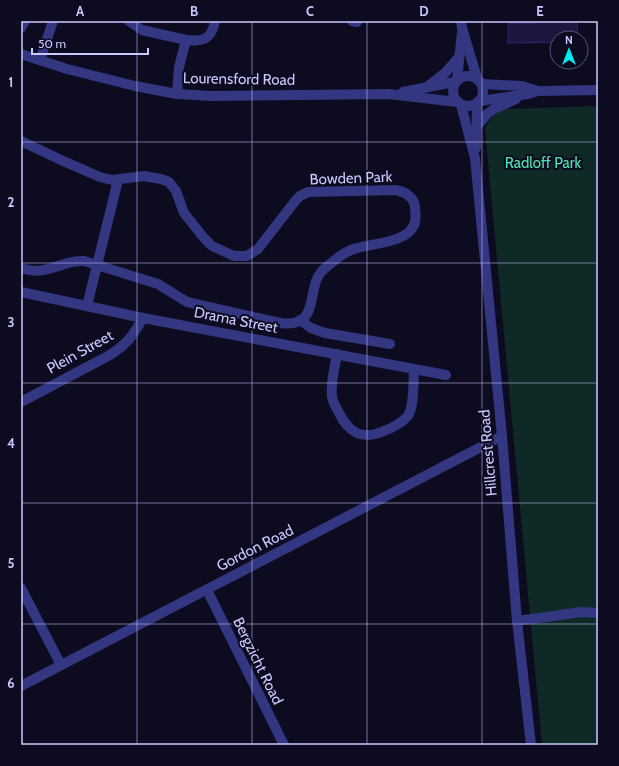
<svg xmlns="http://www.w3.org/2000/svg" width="619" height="766" font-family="Cabin,sans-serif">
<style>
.green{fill:#0e2926}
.building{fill:#1c1641;stroke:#30276e}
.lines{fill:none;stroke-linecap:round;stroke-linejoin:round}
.minor{stroke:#333680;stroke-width:10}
.grid{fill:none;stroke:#cbc9ff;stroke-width:1;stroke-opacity:0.55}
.labels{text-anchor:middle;stroke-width:4;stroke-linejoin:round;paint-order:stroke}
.street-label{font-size:15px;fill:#cbc9ff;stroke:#0d0b1f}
.park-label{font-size:15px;fill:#4fe4b5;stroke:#0d0b1f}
.neatline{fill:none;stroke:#cbc9ff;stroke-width:1.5}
.grid-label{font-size:13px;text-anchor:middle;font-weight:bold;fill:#cbc9ff}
</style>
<rect width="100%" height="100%" fill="#0d0b1f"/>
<path class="green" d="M598 106V745H542L485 129C489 118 495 113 505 109Z"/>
<path class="building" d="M537 21 577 22 578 38H557V42L508 43V23H537Z"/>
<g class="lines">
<g class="minor">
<path d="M129 21 142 30 186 40 179 67 177 94"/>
<path d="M352 21 357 22"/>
<path d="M461 21 462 28 477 78"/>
<path d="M21 28 25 21"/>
<path d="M186 40C203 42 212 39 215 21"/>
<path d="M21 54 67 69 135 86 177 94 211 96 389 94 457 102"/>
<path d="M40 60 53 21"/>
<circle cx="468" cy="91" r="15"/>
<path d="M457 80 462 32"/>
<path d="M482 84 522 86 538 91 598 90"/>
<path d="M427 87 445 73 459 57"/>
<path d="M403 92 454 82"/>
<path d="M480 101 528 94 538 91"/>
<path d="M461 105 475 158 502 436 517 621 531 745"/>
<path d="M477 126 487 114 494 109 516 99"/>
<path d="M21 141 61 160 100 177 112 180 144 176 161 179 169 182 176 191 184 213 204 238 212 246 234 256H247L258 249 296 200 300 196 308 192 396 190C405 192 414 197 415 207 415 213 417 220 414 225 406 244 369 243 351 250 341 254 332 262 324 269 304 286 323 329 280 323L187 302 158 284 84 261C68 260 58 268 43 270 36 272 28 270 21 268"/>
<path d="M476 148 477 104"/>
<path d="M21 292 143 318 446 375"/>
<path d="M87 306 118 180"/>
<path d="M300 320 311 328 325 333 390 344"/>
<path d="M337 354C335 368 330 383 332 397 333 402 336 407 338 411 348 432 361 441 384 431 392 428 401 423 407 417 415 407 413 381 414 369"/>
<path d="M21 402 110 355C128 343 132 337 143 318"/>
<path d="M21 588 61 665"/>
<path d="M207 590 284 745"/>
<path d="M517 621 582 612 598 613"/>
<path d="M21 686 502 436"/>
</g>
</g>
<path class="grid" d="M137 21V745M252 21V745M367 21V745M482 21V745M21 142H598M21 263H598M21 383H598M21 503H598M21 624H598"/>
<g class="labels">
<g class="street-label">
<text transform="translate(239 79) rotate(1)" y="5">Lourensford Road</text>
<text transform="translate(351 178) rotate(-2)" y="5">Bowden Park</text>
<text transform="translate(236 320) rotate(11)" y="5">Drama Street</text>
<text transform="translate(80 352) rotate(-29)" y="5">Plein Street</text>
<text transform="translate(488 453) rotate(-95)" y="5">Hillcrest Road</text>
<text transform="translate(255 548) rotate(-27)" y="5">Gordon Road</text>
<text transform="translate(258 661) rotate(64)" y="5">Bergzicht Road</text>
</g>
<g class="park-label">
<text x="543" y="168">Radloff Park</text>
</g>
</g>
<rect width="619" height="766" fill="none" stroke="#0d0b1f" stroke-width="44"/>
<g transform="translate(569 50)"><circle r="19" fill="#0d0b1f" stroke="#595779"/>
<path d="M0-3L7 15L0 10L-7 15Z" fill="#00ecf4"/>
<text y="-6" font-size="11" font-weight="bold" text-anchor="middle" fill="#cbc9ff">N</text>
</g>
<path d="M32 48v6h116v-6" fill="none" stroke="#cbc9ff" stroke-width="2"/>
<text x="38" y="48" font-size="12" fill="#cbc9ff" stroke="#0d0b1f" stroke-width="3" paint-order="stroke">50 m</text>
<rect x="22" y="22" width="575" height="722" class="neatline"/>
<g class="grid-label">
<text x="80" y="16">A</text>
<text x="194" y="16">B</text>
<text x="310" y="16">C</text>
<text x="424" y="16">D</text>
<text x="540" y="16">E</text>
<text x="11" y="87">1</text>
<text x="11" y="207">2</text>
<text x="11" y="327">3</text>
<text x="11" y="448">4</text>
<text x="11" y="568">5</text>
<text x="11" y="688">6</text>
</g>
</svg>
